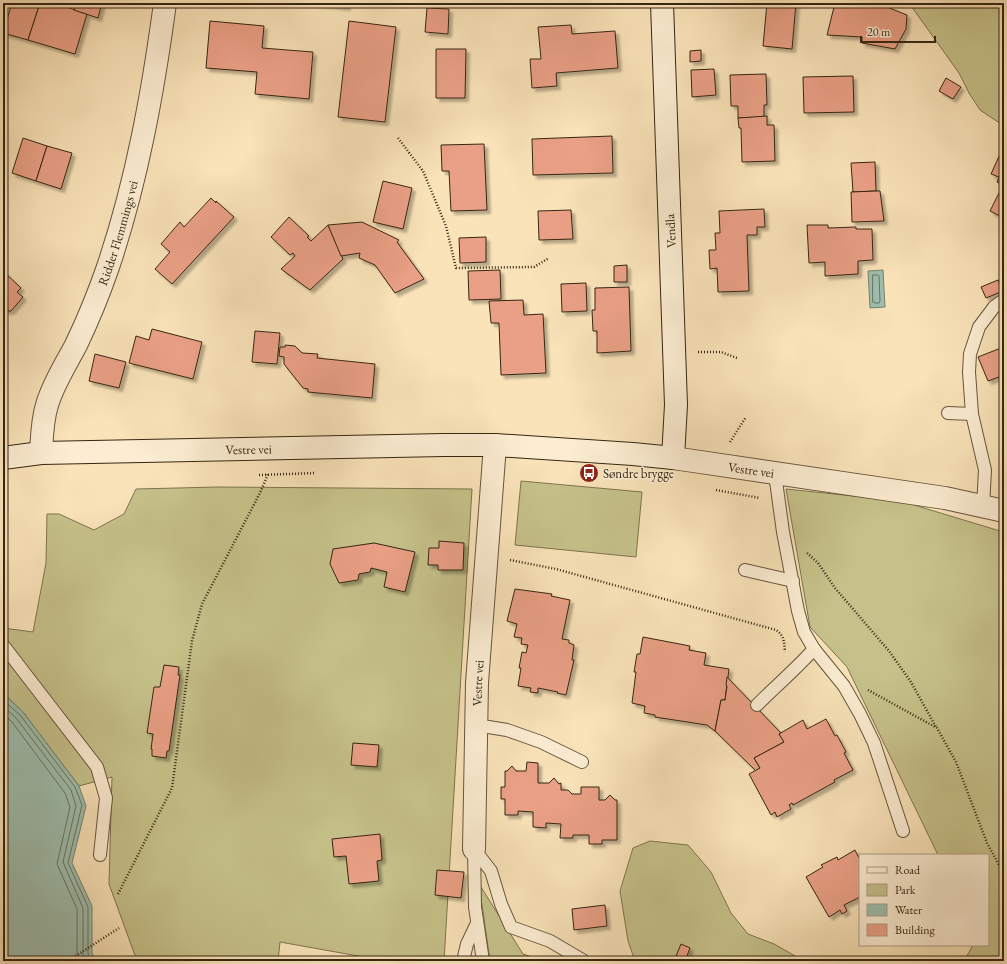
<svg xmlns="http://www.w3.org/2000/svg" width="1007" height="964" font-family="'EB Garamond',serif">
<style>
.green{fill:#c6c18a;stroke:#7e744e}
.water{fill:#9ebeae;stroke:#748170}
.lines{fill:none;stroke-linecap:round;stroke-linejoin:round}
.shore{stroke:#6a7260;stroke-width:1}
.building{fill:#eaa086;stroke:#352612;filter:url(#shadow)}
.lane-casing{stroke:#66553c;stroke-width:14}
.street-casing{stroke:#66553c;stroke-width:24}
.secondary-casing{stroke:#352612;stroke-width:24}
.path{stroke:#352612;stroke-width:2.5;stroke-dasharray:1 2;stroke-linecap:butt}
.lane{stroke:#fcedd2;stroke-width:12}
.street{stroke:#fcedd2;stroke-width:22}
.secondary{stroke:#fcedd2;stroke-width:22}
.labels{text-anchor:middle;stroke-width:3;stroke-linejoin:round;paint-order:stroke}
.street-label{font-size:13px;fill:#352612;stroke:#fcedd2}
.poi-label{font-size:13px;fill:#352612;stroke:#fcedd2;text-anchor:start}
</style>
<defs>
<filter id="shadow"><feDropShadow dx="3.5" dy="3.5" stdDeviation="1" flood-color="#0004"/></filter>
</defs>
<rect width="100%" height="100%" fill="#fae3b9"/>
<filter id="stains"><feTurbulence type="fractalNoise" baseFrequency=".005" numOctaves="4"/><feColorMatrix values="0 0 0 0 .2 0 0 0 0 .09 0 0 0 0 .02 0 0 0 .5 -.17"/></filter>
<radialGradient id="worn" r=".72"><stop offset=".6" stop-color="#630" stop-opacity="0"/><stop offset="1" stop-color="#630" stop-opacity=".3"/></radialGradient>
<g class="green">
<path d="M909 3H1004V124L998 122 980 110 969 93 959 73Z"/>
<path d="M521 481 642 492 636 557 515 545Z"/>
<path d="M218 487 472 489 444 961H386L280 942 278 961H137L109 884 112 777 79 786 23 712 6 696 3 695V628L33 632 46 563 47 514H59L94 530 124 514 136 489Z"/>
<path d="M786 489 901 501 1000 531 1004 617V961H964L973 945H988V855H938L847 667 810 627Z"/>
<path d="M650 841 688 845 711 872 731 913 748 934 774 944 804 961H635L628 941 620 891 633 848Z"/>
<path d="M479 884 523 954 544 961H490Z"/>
</g>
<g class="water">
<path d="M883 270 885 307 870 308 868 271Z"/>
<path d="M3 695 6 696 23 712 79 786 86 806 72 863 92 906V953L96 961H3Z"/>
</g>
<g class="lines">
<g class="shore">
<path d="M873 275H878L879 276 880 301 879 303H875L873 302Z"/>
<path d="M3 700 20 715 75 787 82 805 68 863 88 907V954L91 961"/>
<path d="M3 706 16 718 71 790 76 806 63 862 83 908V954L86 961"/>
<path d="M3 714 12 722 65 793 70 807 57 864 77 909V954L79 961"/>
</g>
</g>
<g class="building">
<path d="M12 3H40L28 40 3 33Z"/>
<path d="M40 3H55L87 14 75 54 28 40Z"/>
<path d="M77 3H102L98 18 74 10Z"/>
<path d="M312 3H347V7Z"/>
<path d="M767 3H796L792 49 763 46Z"/>
<path d="M835 3H877L907 15 906 29 895 49 862 43V37L827 35Z"/>
<path d="M427 8 449 9 448 34 425 32Z"/>
<path d="M210 21 264 26 262 48 313 52 309 99 255 94 257 72 206 68Z"/>
<path d="M349 21 396 27 385 122 338 117Z"/>
<path d="M571 25 572 34 615 31 618 68 556 73 557 86 532 88 530 59H541L538 27Z"/>
<path d="M436 49H466L465 98H436Z"/>
<path d="M701 50V61L690 62V51Z"/>
<path d="M714 69 716 95 692 97 691 70Z"/>
<path d="M766 74 767 105H764V117L738 118V106H731L730 75Z"/>
<path d="M853 76 854 112 804 113 803 77Z"/>
<path d="M946 78 961 87 953 99 939 91Z"/>
<path d="M767 116V125H774L775 161 742 162 741 128H739L738 118Z"/>
<path d="M612 136 613 173 533 175 532 139Z"/>
<path d="M23 138 47 146 36 181 12 173Z"/>
<path d="M484 144 487 210 451 211 449 171H442L441 145Z"/>
<path d="M47 146 72 153 61 189 36 181Z"/>
<path d="M1000 154 1004 156V218L990 211 1003 185 997 182 999 177 991 174Z"/>
<path d="M875 162 876 191 853 192 851 163Z"/>
<path d="M383 181 412 188 403 229 373 222Z"/>
<path d="M876 191H880L884 221 852 222 851 192Z"/>
<path d="M211 198 216 203V201L234 217 172 284 155 269 170 252 161 244 180 222 184 227Z"/>
<path d="M764 209 765 227H757V235H747L749 291 718 292 717 268 710 269 709 250H716L715 233H720L719 211Z"/>
<path d="M571 210 573 239 539 240 538 211Z"/>
<path d="M289 217 309 236 307 237 311 241 328 225 343 259 310 290 281 269 295 256 293 253 290 255 271 237Z"/>
<path d="M362 222 399 240 397 242 424 279 395 293 375 265 359 258 360 253 341 256 328 225Z"/>
<path d="M807 225H828V228L856 227V229H872L873 260 858 261V274L825 276V262L809 263Z"/>
<path d="M486 237V262L460 263 459 238Z"/>
<path d="M627 265V282H614V266Z"/>
<path d="M500 270 501 299 469 300 468 271Z"/>
<path d="M3 271 21 288 17 292 23 297 11 311H3Z"/>
<path d="M998 280 1003 291 986 298 981 287Z"/>
<path d="M586 283 587 311 562 312 561 284Z"/>
<path d="M629 287 631 351 597 353V331H593L592 310H595V288Z"/>
<path d="M523 300 524 315 543 314 546 373 501 375 499 323H491L489 301Z"/>
<path d="M1002 322H1004V344H1001Z"/>
<path d="M152 329 202 342 193 379 129 363 136 336 149 340Z"/>
<path d="M255 331 280 333 277 364 252 362Z"/>
<path d="M285 345 295 346 302 353 318 354 317 358 375 364 372 398 308 392V389L303 388 284 364V357L279 356 280 347H285Z"/>
<path d="M1001 348 1004 355V375L988 381 978 357Z"/>
<path d="M95 354 126 362 119 388 89 381Z"/>
<path d="M439 541 464 543 463 570H438V565H428L429 548H439Z"/>
<path d="M374 543 415 552 405 592 384 587 387 572 371 568 370 572 359 574 358 580 339 583 330 564 333 549Z"/>
<path d="M515 589 552 594 551 596 570 600 562 639 569 640V643L574 645 572 660H574L566 695 557 693 558 692 538 688V693L530 692 531 688 518 686 521 668H519L522 652 526 653 528 645 521 644 522 638 514 637 517 624 507 621Z"/>
<path d="M643 637 690 646 689 650 706 653 704 665 729 669 725 700H721L715 731 707 725 655 717V715L644 713 645 706 632 703 636 672H634L637 654H640Z"/>
<path d="M164 665 179 667 178 675H180L169 751H167L166 758 152 756V749H151L153 734 147 733 154 687H160Z"/>
<path d="M727 677 781 733 779 734 784 742 754 758 760 768 756 771 715 731 721 700H725L727 686 726 685Z"/>
<path d="M826 719 835 736 837 735 846 752 844 753 853 770 834 780 835 782 793 805 792 803 789 805 791 809 777 817 775 812 771 815 749 774 760 768 754 758 784 742 779 734 803 720 807 729Z"/>
<path d="M353 743 379 745 377 767 351 765Z"/>
<path d="M527 762 538 763V783H549L554 778 559 784 561 783V790H568L572 794H581V787H599V800H605L610 795 615 800H617V840H602V844H589V835H573V838H560L561 824 546 823V828L533 827V812L518 811V815H505V799H501V787H505V771H507L512 766 516 771H526Z"/>
<path d="M380 834 382 860 377 861 379 881 349 884 346 856 334 857 332 839Z"/>
<path d="M855 850 860 860V897L844 905 847 911 842 914 840 910 829 917 806 877 823 867 821 865 837 857 838 860Z"/>
<path d="M437 870 464 872 461 898 435 895Z"/>
<path d="M605 905 607 926 574 930 572 909Z"/>
<path d="M681 944 690 948 685 961H674Z"/>
</g>
<g class="lines">
<g class="lane-casing">
<g id="lane">
<path d="M948 413 972 414"/>
<path d="M775 474 783 532 798 611 804 632 814 649 844 686 860 714 874 743 903 831"/>
<path d="M983 507 985 470 972 414 969 372 970 354 979 327 994 307 1004 300"/>
<path d="M745 570 793 581"/>
<path d="M3 645 97 767 106 798 100 855"/>
<path d="M757 705C776 686 796 669 814 649"/>
<path d="M476 725 507 730 541 742 582 762"/>
<path d="M474 849 491 871 501 904 511 927 550 941 584 961"/>
<path d="M474 849 475 907 483 961"/>
<path d="M463 961 467 944 477 923"/>
</g>
</g>
<g class="street-casing">
<g id="street">
<path id="s1" d="M41 453C42 437 42 421 47 405 53 384 66 364 76 345 88 320 99 293 108 267 137 181 153 92 165 3"/>
<path id="s2" d="M673 458 945 498 1004 511"/>
<path id="s3" d="M474 849 477 683 495 445"/>
</g>
</g>
<g class="secondary-casing">
<g id="secondary">
<path id="s4" d="M3 458 41 453 444 445H495L633 454 673 458 676 405 662 3"/>
</g>
</g>
<g class="path">
<path d="M398 138 423 171 446 226 456 268 534 267 549 258"/>
<path d="M698 352H721L737 358"/>
<path d="M730 442 746 417"/>
<path d="M259 475 316 473"/>
<path d="M716 490 760 498"/>
<path d="M807 553 818 563 835 588 889 651 911 682 936 727"/>
<path d="M510 560 556 569 776 630C785 636 784 643 785 652"/>
<path d="M868 690 937 728 956 762 987 843 1004 874"/>
<path d="M118 894 172 788 192 641 202 604 260 493 268 474"/>
<path d="M68 961 119 928"/>
</g>
<use href="#lane" class="lane"/>
<use href="#street" class="street"/>
<use href="#secondary" class="secondary"/>
</g>
<defs>
<g id="bus-disc" transform="scale(1)"><circle r="9.5" fill="#8f2418" stroke="#fcedd2"/><path d="M-5-6H5V4H4V6H2V4H-2V6H-4V4H-5ZM-3.5-4V0h7V-4ZM-3.5 1.2v1.5H-2V1.2ZM2 1.2v1.5H3.5V1.2Z" fill="#fff"/></g>
</defs>
<g fill-rule="evenodd">
<use href="#bus-disc" x="589" y="473"/>
</g>
<g class="labels">
<g class="street-label">
<text transform="translate(670 231) rotate(-93)" y="5">Vendla</text>
<text dy="5" stroke="none"><textPath href="#s1" startOffset="235">Ridder Flemmings vei</textPath></text>
<text dy="5" stroke="none"><textPath href="#s4" startOffset="246">Vestre vei</textPath></text>
<text dy="5" stroke="none"><textPath href="#s2" startOffset="79">Vestre vei</textPath></text>
<text dy="5" stroke="none"><textPath href="#s3" startOffset="166">Vestre vei</textPath></text>
</g>
<g class="poi-label">
<text x="603" y="478">Søndre brygge</text>
</g>
</g>
<rect width="1007" height="964" fill="none" stroke="#fae3b9" stroke-width="16"/>
<rect x="4" y="4" width="999" height="956" fill="none" stroke="#352612" stroke-width="2"/>
<rect x="8" y="8" width="991" height="948" fill="none" stroke="#352612"/>
<rect x="859" y="854" width="130" height="92" fill="#fcedd2" stroke="#ac9d85"/>
<rect x="867" y="867" width="20" height="6" fill="#fcedd2" stroke="#ac9d85"/>
<text x="895" y="874" font-size="12" fill="#352612">Road</text>
<rect x="867" y="884" width="20" height="12" fill="#c6c18a" stroke="#ac9d85"/>
<text x="895" y="894" font-size="12" fill="#352612">Park</text>
<rect x="867" y="904" width="20" height="12" fill="#9ebeae" stroke="#ac9d85"/>
<text x="895" y="914" font-size="12" fill="#352612">Water</text>
<rect x="867" y="924" width="20" height="12" fill="#eaa086" stroke="#ac9d85"/>
<text x="895" y="934" font-size="12" fill="#352612">Building</text>
<path d="M861 36v6h74v-6" fill="none" stroke="#352612" stroke-width="2"/>
<text x="867" y="36" font-size="12" fill="#352612" stroke="#fcedd2" stroke-width="3" paint-order="stroke">20 m</text>
<rect width="100%" height="100%" filter="url(#stains)"/>
<rect width="100%" height="100%" fill="url(#worn)"/>
</svg>
